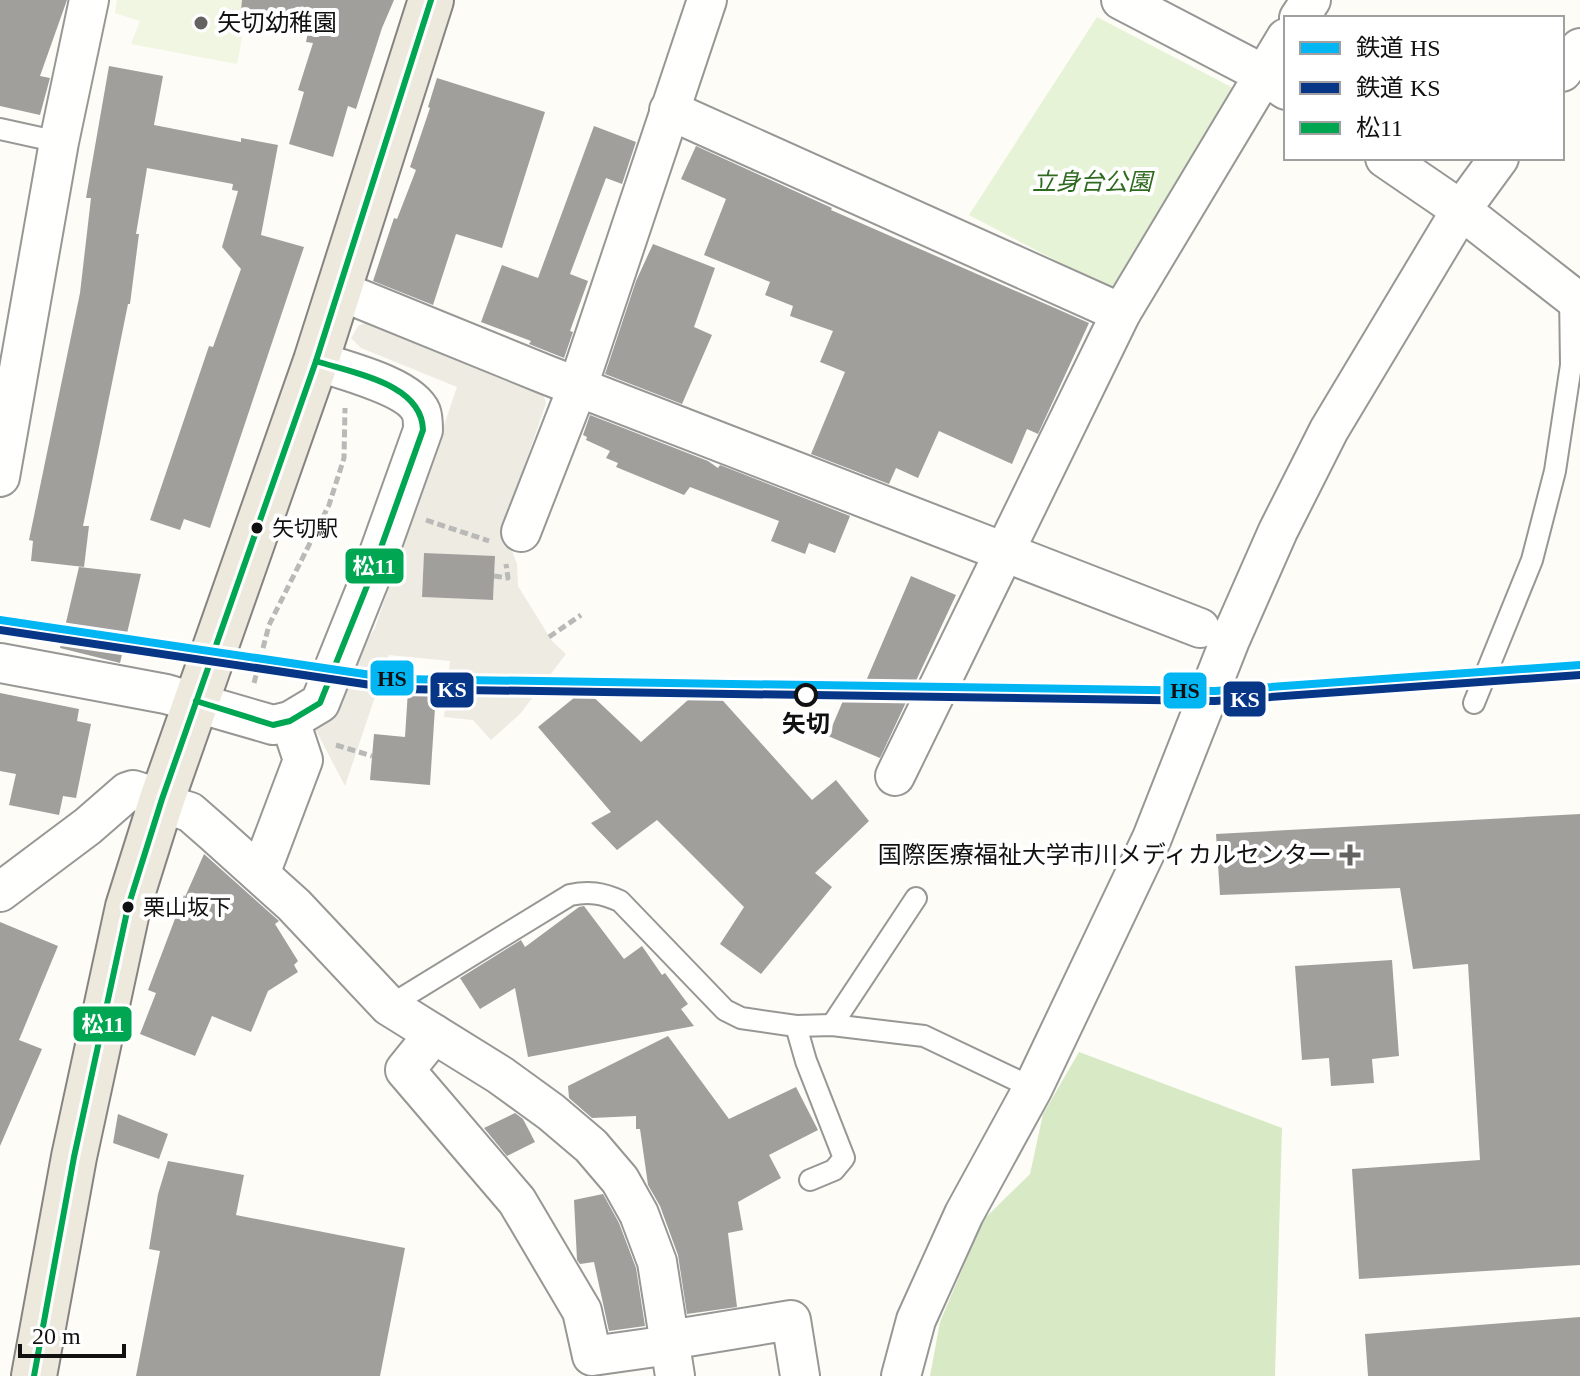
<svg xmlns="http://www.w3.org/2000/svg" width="1580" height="1376" font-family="'Times New Roman','Noto Sans JP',serif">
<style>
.green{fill:#e7f3d7}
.forest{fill:#d8eac5}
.pitch{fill:#f0f6e1}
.plaza{fill:#edebe2;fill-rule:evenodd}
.building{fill:#a19f9c}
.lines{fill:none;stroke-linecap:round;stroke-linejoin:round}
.lane-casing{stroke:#979795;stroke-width:24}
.street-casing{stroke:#979795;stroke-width:42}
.primary-casing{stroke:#858482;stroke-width:48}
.path{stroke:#b9b9b8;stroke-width:5;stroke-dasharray:8 4;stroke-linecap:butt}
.lane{stroke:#fffffe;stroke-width:20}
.street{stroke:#fffffe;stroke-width:38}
.primary{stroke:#ede9dc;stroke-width:44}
.bus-1-casing{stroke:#fff;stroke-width:12}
.bus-1{stroke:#00a651;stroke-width:6}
.rail-1-casing{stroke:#fff;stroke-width:14}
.rail-2-casing{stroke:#fff;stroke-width:14}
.rail-1{stroke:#01b6f3;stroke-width:8}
.rail-2{stroke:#073686;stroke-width:8}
.poi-dot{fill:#646362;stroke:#fff;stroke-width:3}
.bus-dot{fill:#111;stroke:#fff;stroke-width:3}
.stop-dot{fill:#fff;stroke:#111;stroke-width:4}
.labels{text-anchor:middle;stroke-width:8;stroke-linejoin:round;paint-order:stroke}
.bus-label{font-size:22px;fill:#111;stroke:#fff;text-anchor:start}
.poi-label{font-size:24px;fill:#111;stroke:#fff;text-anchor:start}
.park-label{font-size:24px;font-style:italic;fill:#2f6b1f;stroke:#fff}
.stop-label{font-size:24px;font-weight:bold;fill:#111;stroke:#fff}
.line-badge{stroke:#fff;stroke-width:3}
.badge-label{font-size:22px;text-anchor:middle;font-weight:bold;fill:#fff}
.pale-badge-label{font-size:22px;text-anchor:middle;font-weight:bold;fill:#111}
</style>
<rect width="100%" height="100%" fill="#fdfcf7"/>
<path class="green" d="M1097 17 1239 91 1127 298 969 215Z"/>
<path class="forest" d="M1079 1052 1282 1128 1275 1376H930L940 1322 983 1220 1030 1174 1043 1114Z"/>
<path class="pitch" d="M117 0H249L237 64 131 44 140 21 115 13Z"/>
<path class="plaza" d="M372 320 541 388 546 403 503 528 517 564 518 586 552 641 566 654 520 714 491 740 473 720 444 717 450 661 389 655 345 786 313 725 375 628 457 387 361 348 351 338 358 326ZM424 553 495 557 493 600 422 597Z"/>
<g class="building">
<path d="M0 0H67L40 76 50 78 40 115 0 106Z"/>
<path d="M242 0H394L382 28 356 109 348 106 333 157 289 144 304 92 298 90 313 43 306 42 309 27 241 11Z"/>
<path d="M109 66 163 76 154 125 241 142V138L278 145 261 235 304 247 210 528 184 519 180 530 150 520 209 346 213 347 241 269 222 247 238 191 232 190 233 184 147 168 136 234H139L130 304H128L83 526H89L84 567 31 561 33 541 29 540 80 293 91 198H86Z"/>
<path d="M437 78 545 112 502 248 456 234 433 305 373 281 394 218 397 219 416 170 410 167 430 108 428 107Z"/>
<path d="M594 126 636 142 622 184 606 178 570 274 588 281 570 331 573 332 564 358 529 344 531 341 481 322 502 265 538 278Z"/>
<path d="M696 146 832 208 831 210 1089 323 1038 434 1027 429 1012 464 939 431 918 478 896 468 889 484 811 454 845 372 820 362 833 331 790 316 793 306 765 295 770 282 704 255 726 199 681 179Z"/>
<path d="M653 244 715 268 694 327 712 335 682 404 605 374 636 281Z"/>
<path d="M590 415 708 461 718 468 720 465 850 516 835 553 809 543 805 554 771 541 779 521 690 487 684 495 616 467 618 463 606 458 610 451 586 440 587 437 583 435Z"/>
<path d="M424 553 495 556 493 600 422 597Z"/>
<path d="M79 567 141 574 120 663 60 648Z"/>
<path d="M911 576 956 595 880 758 828 736 851 682 863 688Z"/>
<path d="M707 683 812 800 836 780 869 821 815 873 832 887 761 974 720 944 744 907 657 820 617 850 591 823 611 812 538 727 585 689 641 742Z"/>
<path d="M408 690 436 692 430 785 370 780 374 734 405 737Z"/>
<path d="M0 693 79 709 77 721 91 724 76 798 63 796 59 815 9 805 16 774 0 771Z"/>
<path d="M1580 814V1265L1359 1279 1352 1169 1480 1160 1468 964 1413 969 1400 888 1220 895 1216 834Z"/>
<path d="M204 854 279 921 275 924 298 961 294 965 298 972 268 991 251 1032 212 1016 195 1056 140 1034 156 993 148 990 184 895 185 897Z"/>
<path d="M584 906 624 959 642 946 662 975 665 973 688 1004 681 1009 694 1026 528 1057 515 988 480 1009 460 978 521 940 525 947 579 907Z"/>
<path d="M0 922 58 946 19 1040 42 1049 0 1146Z"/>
<path d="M1392 960 1399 1056 1372 1059 1374 1083 1331 1086 1329 1058 1302 1060 1295 966Z"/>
<path d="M668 1036 729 1119 796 1087 818 1130 769 1155 781 1178 738 1202 743 1230 728 1233 737 1307 687 1314 678 1255 660 1206 648 1185 640 1129H636V1116L592 1118 569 1098 568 1086Z"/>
<path d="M515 1113 523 1119 535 1142 507 1156 484 1128Z"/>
<path d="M118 1114 168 1134 159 1159 113 1143Z"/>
<path d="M168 1161 244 1175 236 1215 405 1248 380 1376H136L160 1251 149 1249 158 1194Z"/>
<path d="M603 1194 619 1223 636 1268 645 1326 609 1331 594 1262 580 1264 577 1260 574 1200Z"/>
<path d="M1580 1317V1376H1368L1365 1334Z"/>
</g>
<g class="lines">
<g class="lane-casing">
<g id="lane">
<path d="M0 129 59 142"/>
<path d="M1474 703 1532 560 1555 471 1571 365 1570 294"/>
<path d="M389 1006 570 895C589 891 602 893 620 901L725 1010 741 1018 796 1026 832 1025 924 1036 1033 1088"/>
<path d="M832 1025 916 898"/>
<path d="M796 1026 806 1061 844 1158 834 1170 810 1180"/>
</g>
</g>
<g class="street-casing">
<g id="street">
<path d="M1121 0 1263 74 1286 90"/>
<path d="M1299 18 1311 0"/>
<path d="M1562 72 1580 48"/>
<path d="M669 110 1121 313"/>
<path d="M1385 158 1461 210 1580 303"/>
<path d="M338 290 547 375 1200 628"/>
<path d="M0 477 59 142 89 0"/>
<path d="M521 532 578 386 707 0"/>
<path d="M0 663 166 694 273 725 290 721 320 703 369 581 423 430C423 425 423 417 421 412 410 386 342 370 316 361"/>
<path d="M895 776 1121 313 1286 38"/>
<path d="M161 803 190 812 214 833 294 905 389 1006 500 1075 551 1112 591 1146 620 1180 639 1214 657 1262 675 1376"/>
<path d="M260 874 303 760 290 721"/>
<path d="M0 892 88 826 127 792 133 790 162 799"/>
<path d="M434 1034 405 1070 517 1201 582 1311 592 1356 670 1345"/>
<path d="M669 1340 791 1320 800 1376"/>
<path d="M901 1376 916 1320 964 1214 1033 1088 1152 838 1230 640 1278 531 1329 430 1461 210 1499 158"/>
</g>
</g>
<g class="primary-casing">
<path id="primary" d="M34 1376 74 1157 128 907 162 799 316 361 431 0"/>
</g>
<g class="path">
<path d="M426 520 489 541"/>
<path d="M494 576 508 578 506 564"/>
<path d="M549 637 581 615"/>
<path d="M254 683 269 625 329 505 344 458 345 408"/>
<path d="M336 745 372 756"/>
</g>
<use href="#lane" class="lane"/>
<use href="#street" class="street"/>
<use href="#primary" class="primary"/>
<g class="bus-1-casing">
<g id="bus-1">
<path d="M196 701 273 725 290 721 320 703 369 581 423 430C422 383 352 373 316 361"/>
<path d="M34 1376 74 1157 128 907 162 799 316 361 431 0"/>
</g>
</g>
<use href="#bus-1" class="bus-1"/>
<g class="rail-1-casing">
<path id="rail-1" d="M0 620 398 679 1215 691 1580 665"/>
</g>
<g class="rail-2-casing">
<path id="rail-2" d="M0 630 398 689 1215 701 1580 675"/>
</g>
<use href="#rail-1" class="rail-1"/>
<use href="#rail-2" class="rail-2"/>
</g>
<g class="poi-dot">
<circle cx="201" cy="23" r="8"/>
<path d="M1346 843h8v8h8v8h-8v8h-8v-8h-8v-8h8z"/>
</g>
<g class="bus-dot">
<circle cx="257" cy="528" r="7"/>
<circle cx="128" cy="907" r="7"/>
</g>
<circle class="stop-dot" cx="806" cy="695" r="10"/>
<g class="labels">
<g class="bus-label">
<text x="272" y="536">矢切駅</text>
<text x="143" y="915">栗山坂下</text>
</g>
<g class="poi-label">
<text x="217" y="31">矢切幼稚園</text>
<text x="1332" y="863" text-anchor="end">国際医療福祉大学市川メディカルセンター</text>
</g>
<g class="park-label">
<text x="1092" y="190">立身台公園</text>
</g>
<g class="stop-label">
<text x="806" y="732">矢切</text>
</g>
</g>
<g class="line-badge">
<rect x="344" y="547" width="61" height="38" rx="8" fill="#00a651"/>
<rect x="369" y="659" width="46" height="38" rx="8" fill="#01b6f3"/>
<rect x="429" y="671" width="46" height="38" rx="8" fill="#073686"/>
<rect x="1162" y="671" width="46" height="39" rx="8" fill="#01b6f3"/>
<rect x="1222" y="680" width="45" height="38" rx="8" fill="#073686"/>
<rect x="72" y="1005" width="61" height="38" rx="8" fill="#00a651"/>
</g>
<g class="badge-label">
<text x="374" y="574">松11</text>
<text x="452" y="697">KS</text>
<text x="1245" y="707">KS</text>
<text x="103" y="1032">松11</text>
</g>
<g class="pale-badge-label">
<text x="392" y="686">HS</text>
<text x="1185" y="698">HS</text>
</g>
<rect x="1284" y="16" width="280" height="144" fill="#ffffff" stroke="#a0a0a0" stroke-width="2"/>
<rect x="1300" y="42" width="40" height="12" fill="#01b6f3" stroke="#a0a0a0" stroke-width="2"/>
<text x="1356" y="56" font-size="24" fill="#111111">鉄道 HS</text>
<rect x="1300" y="82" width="40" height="12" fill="#073686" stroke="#a0a0a0" stroke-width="2"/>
<text x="1356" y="96" font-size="24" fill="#111111">鉄道 KS</text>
<rect x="1300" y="122" width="40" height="12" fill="#00a651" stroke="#a0a0a0" stroke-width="2"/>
<text x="1356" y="136" font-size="24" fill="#111111">松11</text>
<path d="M20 1344v12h104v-12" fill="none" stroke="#111111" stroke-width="4"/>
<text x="32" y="1344" font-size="24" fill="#111111" stroke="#ffffff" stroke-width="6" paint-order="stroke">20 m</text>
</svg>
